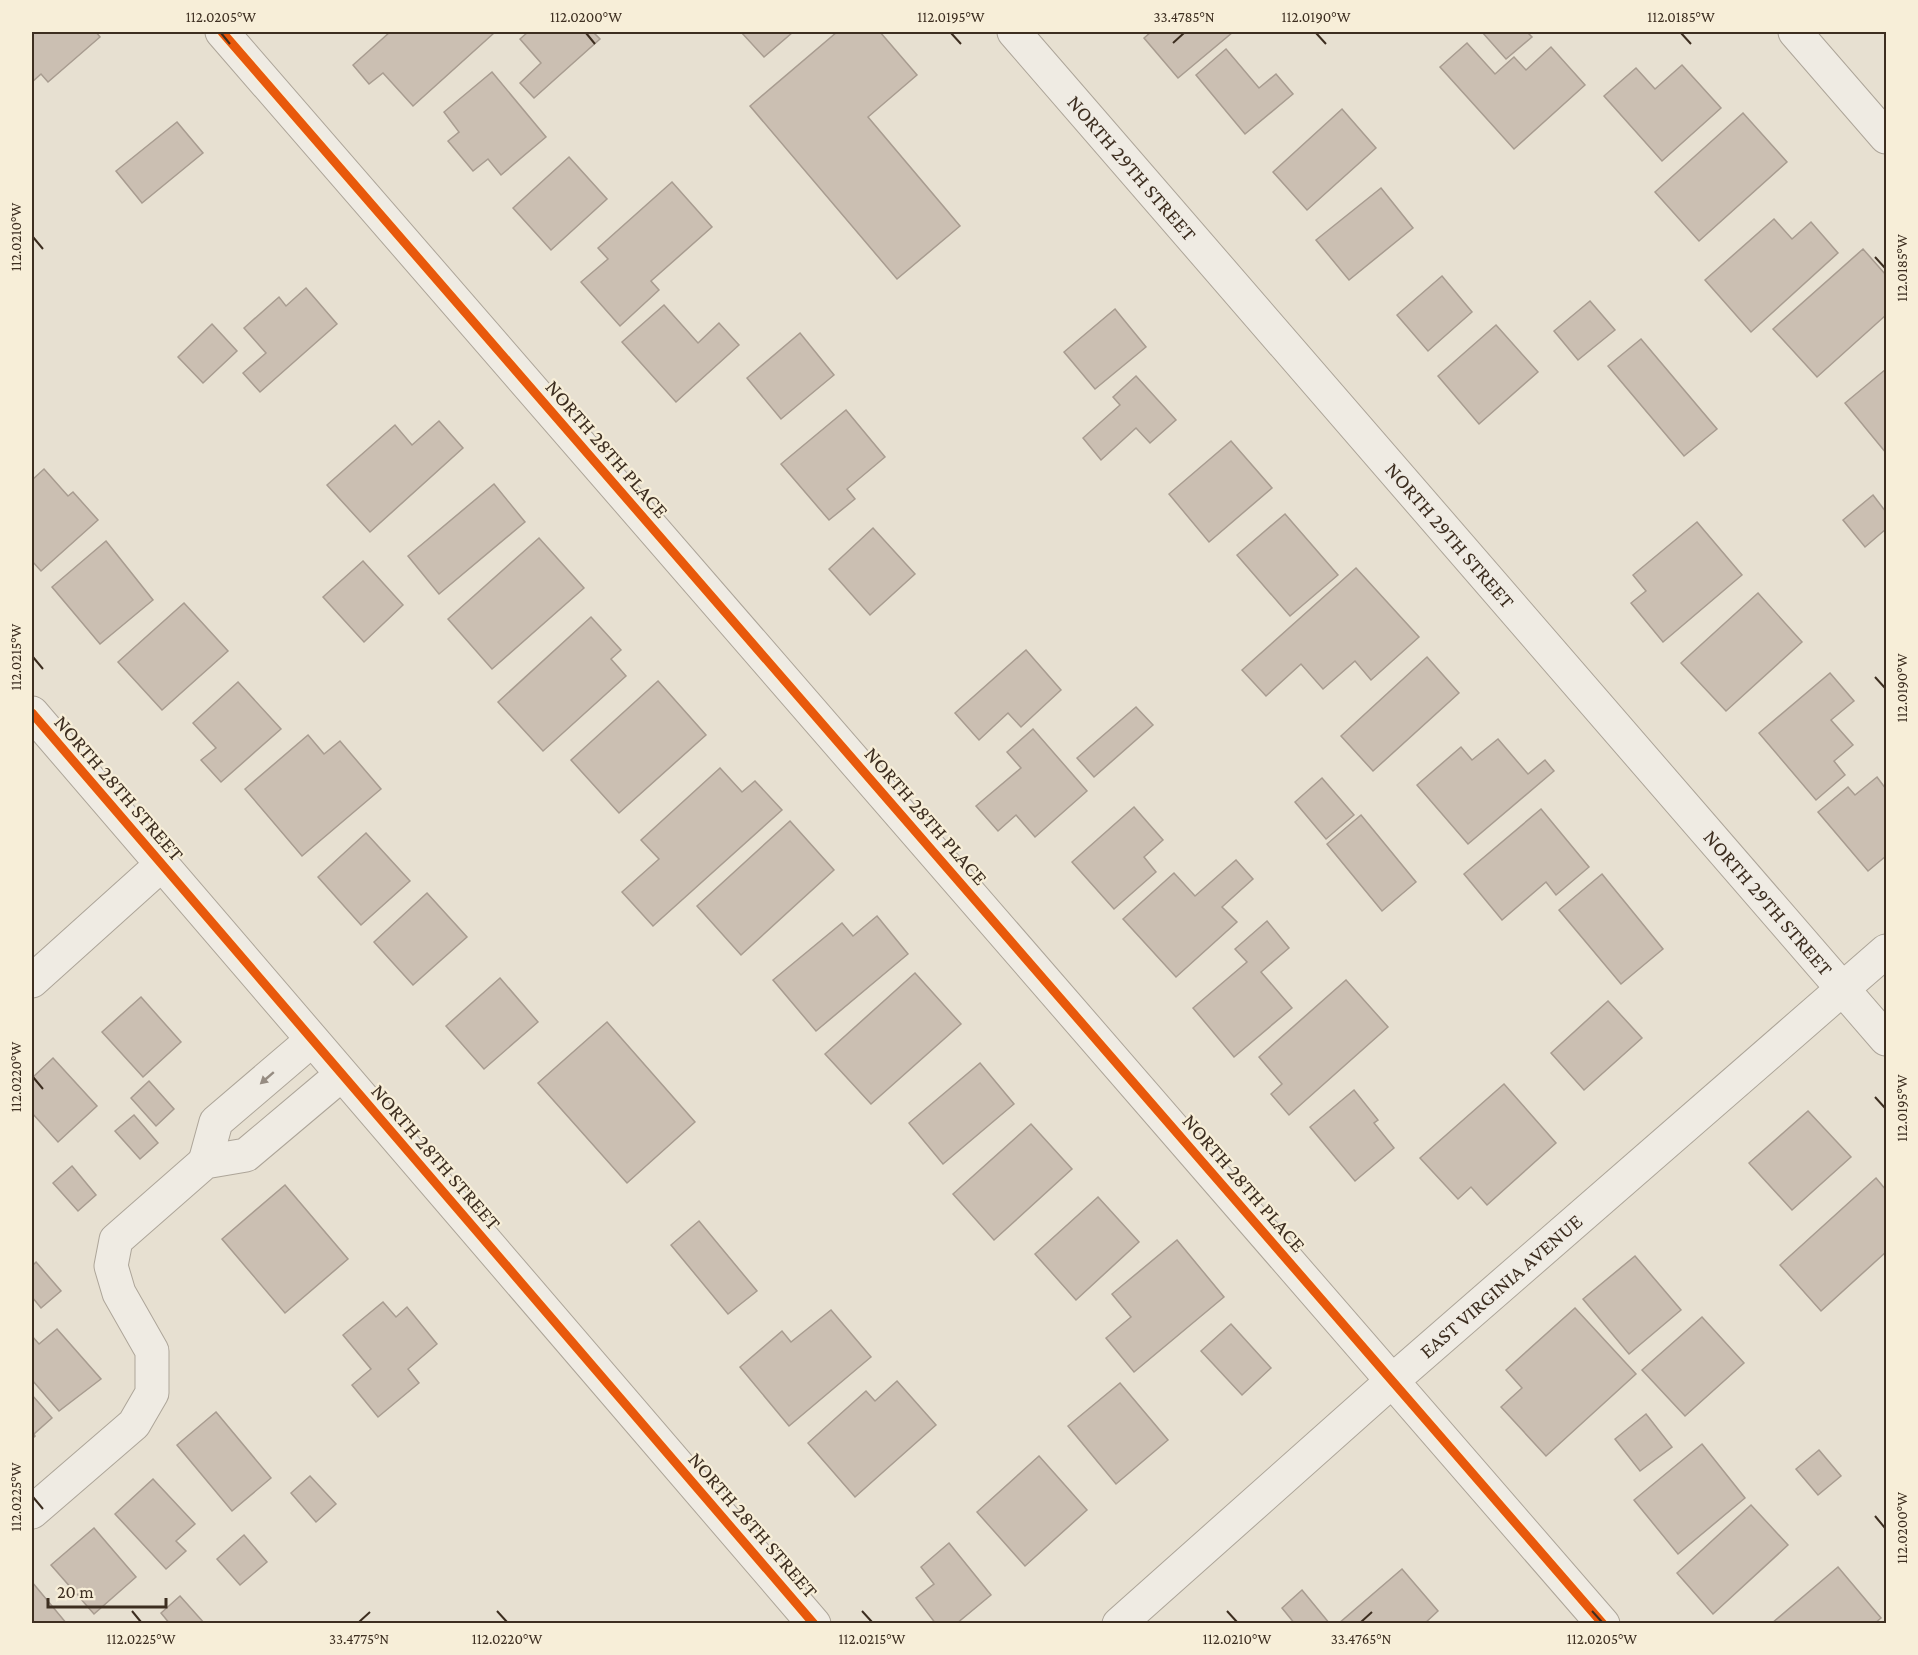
<svg xmlns="http://www.w3.org/2000/svg" width="1918" height="1655" font-family="'Crimson Pro',serif">
<style>
.building{fill:#cbbfb2;stroke:#a89c90;stroke-width:1.5}
.lines{fill:none;stroke-linecap:round;stroke-linejoin:round}
.minor-casing{stroke:#ada599;stroke-width:35}
.minor{stroke:#efebe3;stroke-width:33}
.cycleway-casing{stroke:#f7eed8;stroke-width:13}
.cycleway{stroke:#e8590c;stroke-width:9}
.oneway{fill:#968c82}
.ticks{fill:none;stroke:#3d2e20;stroke-width:2}
.labels{text-anchor:middle;stroke-width:4.5;stroke-linejoin:round;paint-order:stroke}
.street-label{font-size:21px;fill:#3d2e20;stroke:#f7eed8}
.neatline{fill:none;stroke:#3d2e20;stroke-width:2}
.ticks-label{font-size:15px;text-anchor:middle;fill:#3d2e20}
</style>
<rect width="100%" height="100%" fill="#e7e0d1"/>
<g class="building">
<path d="M32 32H96L100 37 48 82 41 74 32 82Z"/>
<path d="M390 32H493L494 33 413 106 383 73 369 84 353 65Z"/>
<path d="M528 32H593L600 39 534 98 520 83 541 63 520 39Z"/>
<path d="M741 32H793L764 57Z"/>
<path d="M837 32H880L917 75 868 117 960 226 897 279 750 106Z"/>
<path d="M1151 32H1233L1178 78 1144 38Z"/>
<path d="M1482 32H1527L1532 37 1506 59Z"/>
<path d="M1467 43 1495 74 1514 57 1526 70 1551 47 1585 85 1514 149 1440 67Z"/>
<path d="M1226 49 1259 88 1276 74 1293 94 1245 134 1196 75Z"/>
<path d="M1682 65 1721 108 1662 161 1604 96 1636 68 1655 89Z"/>
<path d="M492 72 546 137 501 175 488 159 473 171 448 141 459 132 444 112Z"/>
<path d="M1342 109 1376 148 1307 210 1273 172Z"/>
<path d="M1743 113 1787 162 1699 241 1655 192Z"/>
<path d="M177 122 203 153 142 203 116 171Z"/>
<path d="M569 157 607 199 551 250 513 208Z"/>
<path d="M672 182 712 227 651 281 659 290 620 326 581 282 608 259 598 248Z"/>
<path d="M1381 188 1413 228 1349 280 1316 240Z"/>
<path d="M1774 219 1792 239 1811 222 1838 253 1751 332 1705 280Z"/>
<path d="M1863 249 1886 275V315L1817 377 1773 329Z"/>
<path d="M1442 276 1472 312 1428 351 1397 315Z"/>
<path d="M306 288 337 324 260 392 243 373 266 353 244 328 279 297 286 306Z"/>
<path d="M1590 301 1615 330 1578 360 1554 331Z"/>
<path d="M664 305 698 343 719 323 739 345 676 402 622 342Z"/>
<path d="M1115 309 1146 347 1095 389 1064 352Z"/>
<path d="M212 324 237 351 203 383 178 357Z"/>
<path d="M1496 325 1538 372 1479 424 1438 376Z"/>
<path d="M800 333 834 375 781 419 747 378Z"/>
<path d="M1641 339 1717 429 1684 456 1608 366Z"/>
<path d="M1886 369V453L1845 403Z"/>
<path d="M1136 376 1176 420 1150 443 1136 428 1101 460 1083 438 1120 405 1113 397Z"/>
<path d="M846 410 885 457 847 489 855 499 829 520 781 464Z"/>
<path d="M439 421 463 448 370 532 327 485 395 425 412 445Z"/>
<path d="M1231 441 1272 488 1209 542 1169 494Z"/>
<path d="M44 469 68 496 73 492 98 520 41 571 32 561V480Z"/>
<path d="M494 484 525 522 439 594 408 556Z"/>
<path d="M1873 495 1886 512V529L1865 547 1843 520Z"/>
<path d="M1285 514 1338 575 1290 616 1237 555Z"/>
<path d="M1697 522 1742 575 1663 642 1631 603 1646 591 1633 575Z"/>
<path d="M873 528 915 574 870 615 829 569Z"/>
<path d="M539 538 584 588 492 669 448 619Z"/>
<path d="M106 541 153 600 100 644 52 587Z"/>
<path d="M363 561 403 605 364 642 323 597Z"/>
<path d="M1356 568 1419 637 1371 680 1355 661 1323 689 1301 664 1266 696 1242 670Z"/>
<path d="M1758 593 1802 642 1726 711 1681 663Z"/>
<path d="M184 603 228 651 162 710 118 662Z"/>
<path d="M591 617 621 650 611 659 626 676 543 751 498 702Z"/>
<path d="M1026 650 1061 690 1021 727 1008 713 979 740 955 713Z"/>
<path d="M1427 657 1459 693 1373 771 1341 736Z"/>
<path d="M1830 673 1854 701 1831 720 1853 745 1834 761 1845 775 1816 800 1759 733Z"/>
<path d="M658 681 706 735 619 813 571 760Z"/>
<path d="M238 682 281 729 221 782 201 760 216 748 193 723Z"/>
<path d="M1136 707 1153 725 1094 777 1077 758Z"/>
<path d="M1033 729 1087 791 1035 837 1016 815 998 831 976 806 1021 768 1007 752Z"/>
<path d="M308 735 324 754 340 741 381 789 302 856 245 789Z"/>
<path d="M1498 739 1528 774 1545 760 1554 771 1468 844 1417 785 1461 747 1472 760Z"/>
<path d="M720 768 742 792 755 781 782 810 653 926 622 892 659 859 641 840Z"/>
<path d="M1877 777 1886 789V856L1868 871 1818 812 1848 787 1855 795Z"/>
<path d="M1322 778 1354 815 1326 839 1295 802Z"/>
<path d="M1134 807 1163 840 1144 857 1156 872 1114 909 1072 862Z"/>
<path d="M1541 809 1589 867 1556 895 1546 882 1502 920 1464 874Z"/>
<path d="M1361 815 1416 882 1382 911 1327 844Z"/>
<path d="M790 821 834 870 741 955 697 906Z"/>
<path d="M366 833 410 881 361 925 318 877Z"/>
<path d="M1236 860 1253 879 1222 907 1237 922 1176 977 1123 919 1174 873 1195 896Z"/>
<path d="M1602 874 1663 949 1621 984 1559 910Z"/>
<path d="M427 893 467 937 413 985 374 942Z"/>
<path d="M877 916 908 954 816 1031 773 980 842 923 853 936Z"/>
<path d="M1267 921 1289 948 1261 972 1292 1008 1234 1057 1193 1008 1247 962 1235 949Z"/>
<path d="M915 973 961 1024 871 1104 825 1054Z"/>
<path d="M500 978 538 1022 484 1069 446 1026Z"/>
<path d="M1346 980 1388 1027 1289 1115 1271 1094 1282 1084 1259 1057Z"/>
<path d="M141 997 181 1042 143 1077 102 1032Z"/>
<path d="M1608 1001 1642 1038 1584 1090 1551 1053Z"/>
<path d="M607 1022 695 1122 627 1183 538 1083Z"/>
<path d="M53 1058 97 1106 58 1142 32 1113V1078Z"/>
<path d="M980 1063 1014 1104 943 1164 909 1123Z"/>
<path d="M149 1081 174 1109 156 1126 131 1098Z"/>
<path d="M1504 1084 1556 1143 1487 1205 1471 1187 1458 1199 1420 1158Z"/>
<path d="M1354 1090 1378 1120 1374 1123 1394 1148 1355 1181 1310 1127Z"/>
<path d="M1808 1111 1851 1157 1792 1210 1749 1163Z"/>
<path d="M134 1115 158 1143 140 1159 115 1131Z"/>
<path d="M1031 1124 1072 1169 994 1240 953 1194Z"/>
<path d="M72 1166 96 1195 78 1211 53 1183Z"/>
<path d="M1876 1178 1886 1190V1252L1821 1311 1780 1265Z"/>
<path d="M285 1185 348 1259 285 1313 222 1239Z"/>
<path d="M1098 1197 1139 1242 1076 1300 1035 1254Z"/>
<path d="M699 1221 757 1291 728 1314 671 1245Z"/>
<path d="M1177 1240 1224 1297 1134 1372 1106 1338 1131 1317 1112 1294Z"/>
<path d="M1635 1256 1681 1310 1629 1354 1583 1299Z"/>
<path d="M36 1262 61 1291 41 1308 32 1297V1266Z"/>
<path d="M383 1302 396 1317 407 1307 437 1344 408 1369 419 1383 378 1417 352 1385 371 1369 343 1335Z"/>
<path d="M1575 1308 1636 1374 1546 1456 1501 1407 1522 1388 1506 1370Z"/>
<path d="M831 1310 871 1357 789 1426 740 1367 782 1331 791 1342Z"/>
<path d="M1702 1317 1744 1363 1685 1416 1642 1370Z"/>
<path d="M1231 1324 1271 1368 1242 1395 1201 1351Z"/>
<path d="M57 1329 101 1379 59 1411 32 1380V1336L39 1344Z"/>
<path d="M897 1381 936 1425 855 1497 808 1443 866 1391 875 1401Z"/>
<path d="M1120 1383 1168 1440 1116 1484 1068 1426Z"/>
<path d="M32 1395 52 1418 34 1434 35 1436 32 1439Z"/>
<path d="M216 1412 271 1478 232 1511 177 1445Z"/>
<path d="M1646 1414 1672 1447 1640 1471 1615 1439Z"/>
<path d="M1702 1444 1745 1498 1678 1554 1634 1500Z"/>
<path d="M1819 1450 1841 1476 1818 1495 1796 1469Z"/>
<path d="M1039 1456 1087 1510 1025 1566 977 1512Z"/>
<path d="M310 1476 336 1504 316 1522 291 1493Z"/>
<path d="M153 1479 195 1524 176 1541 186 1551 166 1569 115 1514Z"/>
<path d="M1751 1505 1788 1545 1713 1614 1677 1573Z"/>
<path d="M94 1528 136 1577 94 1614 51 1565Z"/>
<path d="M244 1535 267 1562 240 1585 217 1559Z"/>
<path d="M949 1543 991 1595 956 1624H936L916 1598 934 1584 921 1567Z"/>
<path d="M1838 1567 1881 1618 1874 1624H1771Z"/>
<path d="M1402 1569 1438 1611 1424 1624H1338Z"/>
<path d="M32 1582 67 1624H32Z"/>
<path d="M1302 1590 1330 1624H1295L1282 1608Z"/>
<path d="M180 1596 205 1624H170L161 1613Z"/>
</g>
<g class="lines">
<g class="minor-casing">
<g id="minor">
<path d="M222 32 1603 1624"/>
<path id="s1" d="M1014 32 1886 1039"/>
<path d="M1795 32 1886 137"/>
<path d="M32 713 814 1624"/>
<path d="M32 981 161 865"/>
<path d="M205 1162 216 1122 312 1040"/>
<path d="M32 1512 134 1424 152 1393V1351L119 1293 111 1266 116 1240 205 1162 246 1155 341 1075"/>
<path id="s2" d="M1119 1624 1392 1381 1886 951"/>
</g>
</g>
<use href="#minor" class="minor"/>
<g class="cycleway-casing">
<g id="cycleway">
<path d="M222 32 1603 1624"/>
<path d="M32 713 814 1624"/>
</g>
</g>
<use href="#cycleway" class="cycleway"/>
</g>
<defs><path id="oneway-solid" d="M-6-.8H1V-3.2L6.5 0L1 3.2V.8H-6Z" transform="scale(1.5)"/></defs>
<use class="oneway" href="#oneway-solid" transform="translate(267 1078) rotate(139)"/>
<path class="ticks" d="M221 33 230 44M586 33 595 44M951 33 961 44M1316 33 1326 44M1681 33 1691 44M1173 43 1184 33M33 237 43 249M1875 257 1885 268M33 657 43 669M1875 677 1885 688M33 1077 43 1089M1875 1097 1885 1108M33 1497 43 1509M1875 1516 1885 1528M132 1611 141 1622M497 1611 507 1622M862 1611 872 1622M1227 1611 1237 1622M1592 1611 1602 1622M359 1622 370 1612M1361 1622 1372 1612"/>
<g class="labels">
<g class="street-label">
<text dy="7" stroke="none"><textPath href="#s1" startOffset="180">NORTH 29TH STREET</textPath></text>
<text transform="translate(607 449) rotate(49)" y="7">NORTH 28TH PLACE</text>
<text dy="7" stroke="none"><textPath href="#s1" startOffset="666">NORTH 29TH STREET</textPath></text>
<text transform="translate(119 788) rotate(49)" y="7">NORTH 28TH STREET</text>
<text transform="translate(926 816) rotate(49)" y="7">NORTH 28TH PLACE</text>
<text dy="7" stroke="none"><textPath href="#s1" startOffset="1152">NORTH 29TH STREET</textPath></text>
<text transform="translate(436 1157) rotate(49)" y="7">NORTH 28TH STREET</text>
<text transform="translate(1244 1183) rotate(49)" y="7">NORTH 28TH PLACE</text>
<text dy="7" stroke="none"><textPath href="#s2" startOffset="510">EAST VIRGINIA AVENUE</textPath></text>
<text transform="translate(753 1525) rotate(49)" y="7">NORTH 28TH STREET</text>
</g>
</g>
<rect width="1918" height="1655" fill="none" stroke="#f7eed8" stroke-width="66"/>
<path d="M48 1598v9h118v-9" fill="none" stroke="#3d2e20" stroke-width="3"/>
<text x="57" y="1598" font-size="18" fill="#3d2e20" stroke="#f7eed8" stroke-width="4.5" paint-order="stroke">20 m</text>
<rect x="33" y="33" width="1852" height="1589" class="neatline"/>
<g class="ticks-label">
<text x="221" y="22">112.0205°W</text>
<text x="586" y="22">112.0200°W</text>
<text x="951" y="22">112.0195°W</text>
<text x="1184" y="22">33.4785°N</text>
<text x="1316" y="22">112.0190°W</text>
<text x="1681" y="22">112.0185°W</text>
<text transform="translate(16 237) rotate(-90)" y="5">112.0210°W</text>
<text transform="translate(1902 268) rotate(-90)" y="5">112.0185°W</text>
<text transform="translate(16 657) rotate(-90)" y="5">112.0215°W</text>
<text transform="translate(1902 688) rotate(-90)" y="5">112.0190°W</text>
<text transform="translate(16 1077) rotate(-90)" y="5">112.0220°W</text>
<text transform="translate(1902 1108) rotate(-90)" y="5">112.0195°W</text>
<text transform="translate(16 1497) rotate(-90)" y="5">112.0225°W</text>
<text transform="translate(1902 1528) rotate(-90)" y="5">112.0200°W</text>
<text x="141" y="1644">112.0225°W</text>
<text x="359" y="1644">33.4775°N</text>
<text x="507" y="1644">112.0220°W</text>
<text x="872" y="1644">112.0215°W</text>
<text x="1237" y="1644">112.0210°W</text>
<text x="1361" y="1644">33.4765°N</text>
<text x="1602" y="1644">112.0205°W</text>
</g>
</svg>
